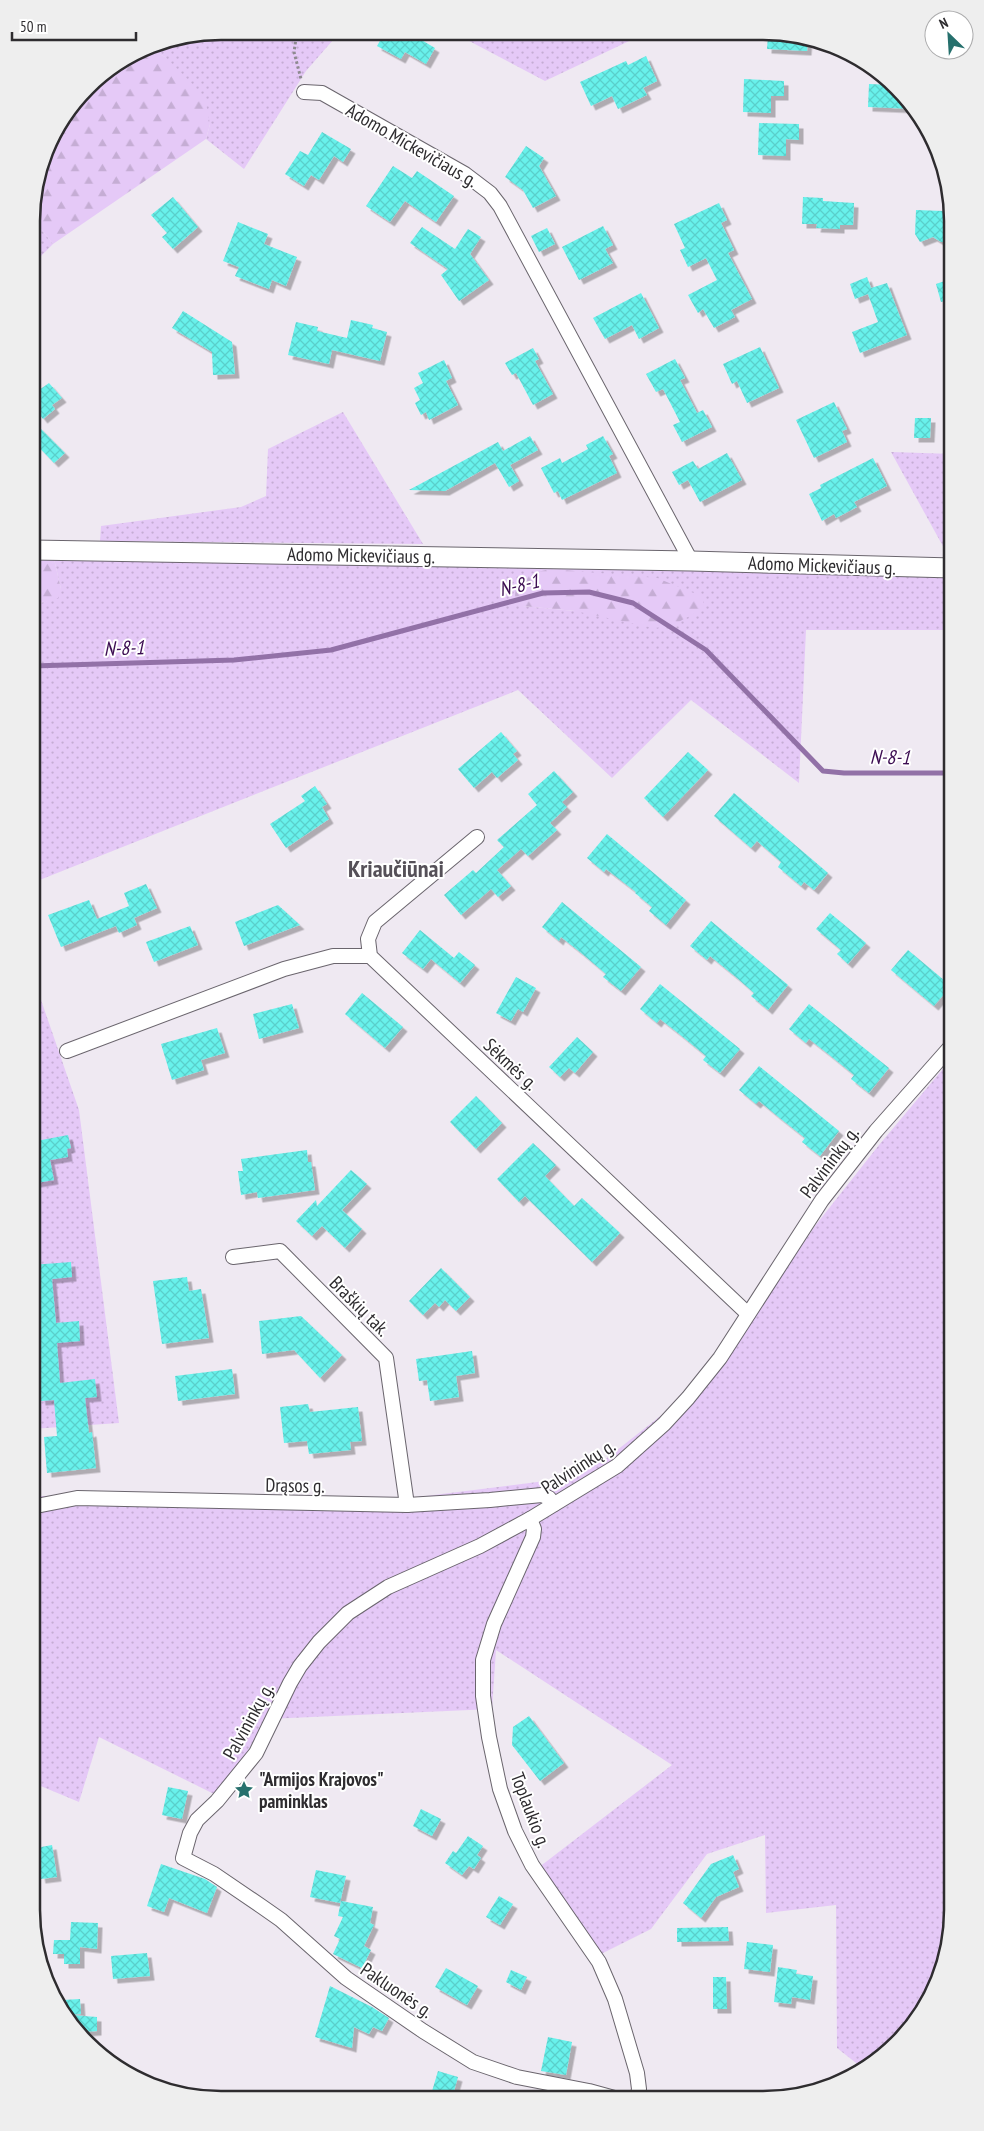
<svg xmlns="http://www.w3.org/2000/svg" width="984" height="2131" font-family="'PT Sans Narrow',sans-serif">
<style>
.grass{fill:url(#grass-dots);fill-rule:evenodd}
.forest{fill:url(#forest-firs)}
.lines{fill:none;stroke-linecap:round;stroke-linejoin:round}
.stream{stroke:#9271a7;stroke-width:5}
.building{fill:url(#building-cross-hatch);filter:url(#shadow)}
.street-casing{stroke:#6a656d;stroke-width:16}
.secondary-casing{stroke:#6a656d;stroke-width:21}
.path{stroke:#8e8a90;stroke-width:3;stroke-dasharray:2.5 2.5;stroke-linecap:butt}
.street{stroke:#fff;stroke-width:14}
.secondary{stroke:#fff;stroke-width:19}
.labels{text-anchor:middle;stroke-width:4;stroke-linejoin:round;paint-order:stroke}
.street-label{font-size:19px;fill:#2e2c2f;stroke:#fff}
.poi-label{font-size:19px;font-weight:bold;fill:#2e2c2f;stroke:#fff;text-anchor:start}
.water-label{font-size:20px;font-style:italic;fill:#3c0d52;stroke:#fff}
.district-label{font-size:24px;font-weight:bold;fill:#555058;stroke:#fff}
.rim{fill:none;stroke:#2e2c2f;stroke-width:2.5}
</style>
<defs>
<pattern id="grass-dots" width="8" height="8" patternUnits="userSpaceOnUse" patternTransform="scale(1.25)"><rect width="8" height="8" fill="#e5c9f7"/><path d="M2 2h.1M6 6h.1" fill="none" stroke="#c5add4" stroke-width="1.8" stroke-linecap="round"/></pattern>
<pattern id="forest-firs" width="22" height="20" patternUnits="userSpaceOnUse" patternTransform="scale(1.25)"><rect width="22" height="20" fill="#e5c9f7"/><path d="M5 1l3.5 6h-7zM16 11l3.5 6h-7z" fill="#c5add4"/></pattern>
<pattern id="building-cross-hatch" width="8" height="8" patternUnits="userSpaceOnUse" patternTransform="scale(1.25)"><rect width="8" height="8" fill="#68f1eb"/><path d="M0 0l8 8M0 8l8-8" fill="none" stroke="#5acfca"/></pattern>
<filter id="shadow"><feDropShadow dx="4.5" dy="4.5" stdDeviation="0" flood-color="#0004"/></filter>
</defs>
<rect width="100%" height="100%" fill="#efe9f2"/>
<g class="grass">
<path d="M221 31 340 32 306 71 244 169 206 139 210 124 165 57 146 47Z"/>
<path d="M454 33 644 34 545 81Z"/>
<path d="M32 218 53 244 32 265Z"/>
<path d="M343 412 423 544 100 541 101 526 241 507 266 496 268 449Z"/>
<path d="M891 452 953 454V559H950Z"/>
<path d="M54 559 630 567 953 577V630H806L799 783 691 700 612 778 518 690 32 883V603L46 602 61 589ZM551 569 575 572V611L523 606Z"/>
<path d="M31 971 79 1110 119 1423 31 1429Z"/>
<path d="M953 1057 952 1923 938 1982 906 2035 868 2068 865 2070 837 2048 836 1905 766 1913 765 1835 707 1854 651 1929 597 1956 538 1868 672 1765 496 1650 492 1709 267 1719 245 1755 214 1794 99 1737 79 1802 31 1782V1496L418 1497 561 1479 607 1458 668 1410 747 1328 815 1226 879 1145Z"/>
<path d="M161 2088 239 2097 184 2096Z"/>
</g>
<g class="forest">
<path d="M146 47 165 57 194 86 206 104 210 124 206 139 53 244 32 218V208L51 137 96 78Z"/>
<path d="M32 559H54L61 589 58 598 46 602 32 603Z"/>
<path d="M551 569 657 578 701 596 704 604 699 611 671 626 654 628 575 611 523 606 515 597C516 576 532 573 551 569Z"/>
</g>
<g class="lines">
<path class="stream" d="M32 666 234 660 331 650 543 593 589 592 633 603 706 650 823 771 844 773H953"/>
</g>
<g class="building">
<path d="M385 32H408L435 48 426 64 405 52 401 59 377 46Z"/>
<path d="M768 35H800L808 37 807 51 767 49Z"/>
<path d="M646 56 657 81 643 88 647 95 618 109 612 96 591 106 580 82 626 61 628 65Z"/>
<path d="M744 79 784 81V96H771V113L743 112Z"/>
<path d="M869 84 894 85 915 109 868 107Z"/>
<path d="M759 123 799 124V140L786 139V156L758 155Z"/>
<path d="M322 132 351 149 343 162 334 156 319 180 311 175 304 186 285 174 300 151 308 155Z"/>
<path d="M526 146 544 158 539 166 556 196 533 208 523 190 505 177Z"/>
<path d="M393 166 412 178 417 171 454 196 436 222 405 201 390 222 366 206Z"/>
<path d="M173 197 198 227 173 249 162 237 167 233 151 215Z"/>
<path d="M803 197 823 198V201L854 203 853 225H840V229L816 228 817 224H802Z"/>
<path d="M719 203 727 220 721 223 734 250 728 253 752 299 731 310 735 317 714 328 703 309 698 313 688 295 717 280 706 258 688 267 680 250 685 248 674 224Z"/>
<path d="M916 210 944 211 943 215H952L953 242H941L933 237 920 242 915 234Z"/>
<path d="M238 222 268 234 264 244 297 257 286 286 272 280 269 289 235 276 239 267 223 261Z"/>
<path d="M603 226 613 245 605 249 613 263 579 280 562 247Z"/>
<path d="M422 227 455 249 468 229 481 237 470 254 489 280 459 301 441 275 448 269 410 243Z"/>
<path d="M547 228 555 244 539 252 531 236Z"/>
<path d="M867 277 871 288 887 283 907 335 860 353 852 332 878 322 868 294 855 299 850 284Z"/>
<path d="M953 278V299L941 302 936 284Z"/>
<path d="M641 293 659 328 639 339 632 325 605 339 593 318Z"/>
<path d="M183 311 232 342 235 374 213 375 212 352 172 328Z"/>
<path d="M351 320 373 325 372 328 387 332 380 361 332 350 329 364 288 355 296 322 318 327 317 331 347 338Z"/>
<path d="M760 347 779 388 747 403 737 381 732 384 723 364Z"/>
<path d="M533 348 539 359 535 361 553 394 533 405 516 373 512 375 505 363Z"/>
<path d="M675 359 685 378 680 380 697 413 703 410 712 427 682 442 673 425 680 422 663 389 656 392 646 374Z"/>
<path d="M444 360 452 378 446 381 458 405 429 420 426 412 421 415 415 403 420 400 414 388 423 383 418 373Z"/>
<path d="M49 383 62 398 52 405 55 409 43 419 32 405V395Z"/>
<path d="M834 402 847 429 842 431 847 442 814 458 796 420Z"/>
<path d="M915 418H931L930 438H914Z"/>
<path d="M38 426 65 453 54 463 32 440V432Z"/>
<path d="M530 436 538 450 510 465 519 481 509 487 495 463 445 491 409 490 498 442 503 451Z"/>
<path d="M603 436 613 454 609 456 617 473 562 500 558 491 554 493 541 468 560 458 562 463 588 449 586 445Z"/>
<path d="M727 453 742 480 700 502 688 480 679 485 672 472 693 461 698 469Z"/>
<path d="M873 458 887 486 854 502 857 507 836 518 834 514 822 521 809 494 821 488 820 485Z"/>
<path d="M501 732 517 751 513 754 518 760 497 778 492 772 474 788 458 769Z"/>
<path d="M688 752 708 770 663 817 644 798Z"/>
<path d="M554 771 573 792 562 802 567 807 550 823 557 830 528 856 521 849 497 870 511 886 498 897 491 889 461 915 444 895 473 870 476 873 504 847 497 840 537 805 528 794Z"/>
<path d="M315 786 327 804 322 807 329 819 286 848 270 824 305 801 301 796Z"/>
<path d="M734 793 828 873 814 890 804 882 801 886 778 867 781 862 757 841 751 848 714 816Z"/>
<path d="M607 834 686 900 666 925 649 911 652 907 635 893 636 892 606 869 604 872 587 858Z"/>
<path d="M146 884 157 908 134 918 137 925 119 933 116 926 61 947 48 915 89 900 97 919 129 906 124 893Z"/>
<path d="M562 902 641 967 621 991 603 977 606 974 580 952 561 937 559 941 542 927Z"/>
<path d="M278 905 300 925 244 946 235 922Z"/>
<path d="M830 913 866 943 848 964 837 954 841 950 816 929Z"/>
<path d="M711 921 788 985 768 1010 751 996 754 993 737 978 710 956 707 960 690 946Z"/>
<path d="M190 926 198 945 154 962 146 942Z"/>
<path d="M420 930 454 958 459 952 475 965 460 983 431 959 423 969 402 953Z"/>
<path d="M908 950 951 986 934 1006 891 970Z"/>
<path d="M516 977 536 988 523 1012 518 1009 511 1021 496 1013Z"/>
<path d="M660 984 740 1049 720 1073 703 1060 706 1056 678 1033 660 1019 657 1023 640 1009Z"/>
<path d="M362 993 403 1027 385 1048 345 1014Z"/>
<path d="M292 1004 299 1028 259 1039 253 1014Z"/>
<path d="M809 1004 889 1068 869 1093 851 1079 854 1075 827 1053 809 1039 806 1043 789 1029Z"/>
<path d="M217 1028 225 1053 201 1060 204 1070 172 1080 161 1044Z"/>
<path d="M577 1037 593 1052 575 1073 569 1068 560 1077 549 1067Z"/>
<path d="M759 1066 839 1131 820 1156 802 1142 805 1138 776 1115 759 1101 756 1104 739 1090Z"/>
<path d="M476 1096 502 1123 476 1149 450 1122Z"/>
<path d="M68 1135 71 1148 67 1149 68 1157 50 1160 54 1180 36 1183 31 1158V1142Z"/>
<path d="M533 1143 556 1165 545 1176 574 1206 582 1198 620 1233 592 1262 525 1196 519 1202 497 1179Z"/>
<path d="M307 1150 308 1162H311L315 1190 258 1198 257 1192 241 1195 238 1171H243L241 1159Z"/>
<path d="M351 1170 367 1184 342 1210 362 1229 345 1248 322 1226 312 1236 296 1221 316 1200 317 1206Z"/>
<path d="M71 1262 72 1277 52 1279 56 1323 79 1321 80 1341 57 1343 60 1383 95 1379 97 1397 85 1398 89 1433 92 1432 96 1468 47 1473 44 1437 57 1436 54 1400 41 1401 37 1366 35 1367 32 1324H36L31 1265Z"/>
<path d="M441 1268 470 1297 456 1311 445 1300 439 1307 435 1303 423 1315 409 1301Z"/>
<path d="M187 1277 189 1291 201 1289 209 1338 162 1344 153 1281Z"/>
<path d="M301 1316 342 1355 320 1378 294 1350 262 1354 259 1321Z"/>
<path d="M472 1351 475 1373 456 1376 459 1397 430 1401 427 1380 419 1381 416 1359Z"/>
<path d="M232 1369 235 1394 178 1401 175 1376Z"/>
<path d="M308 1404 310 1412 358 1407 362 1441 350 1442 351 1450 309 1454 307 1441 284 1443 280 1407Z"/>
<path d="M529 1716 564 1763 540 1781 512 1745 513 1727Z"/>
<path d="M168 1787 188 1791 182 1819 162 1815Z"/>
<path d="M421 1809 441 1819 432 1836 413 1826Z"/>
<path d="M468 1836 483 1846 477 1855 481 1858 474 1869 469 1866 462 1875 445 1863 453 1851 456 1853Z"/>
<path d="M52 1845 57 1877 41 1879 36 1848Z"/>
<path d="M733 1855 739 1869 733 1872 739 1887 716 1897 701 1918 683 1903 711 1864Z"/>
<path d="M161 1864 205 1879 217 1887 207 1913 169 1898 164 1912 147 1906Z"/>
<path d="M316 1870 346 1876 340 1903 310 1897Z"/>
<path d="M499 1896 513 1904 500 1925 486 1917Z"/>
<path d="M341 1901 373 1907 370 1923 374 1925 364 1946 371 1950 362 1968 333 1954 340 1939 334 1936 343 1917 338 1916Z"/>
<path d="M71 1922 98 1923 97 1949 80 1947V1964H64V1954H53L54 1940H70Z"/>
<path d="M728 1927 729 1941 677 1942V1928Z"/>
<path d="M747 1942 773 1945 770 1972 744 1969Z"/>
<path d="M147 1953 150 1976 113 1979 111 1956Z"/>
<path d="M778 1967 797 1970 796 1974 813 1976 810 2000 792 1997 791 2004 774 2002Z"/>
<path d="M446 1968 478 1986 467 2005 435 1987Z"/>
<path d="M511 1970 527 1977 521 1990 506 1982Z"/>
<path d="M713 1977H726L727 2009H713Z"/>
<path d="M330 1986 372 2007 389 2018 382 2031 373 2027 369 2034 354 2027 352 2048 315 2037Z"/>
<path d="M80 1999 81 2014 65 2015 63 2000Z"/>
<path d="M71 2015 97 2017V2031L85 2032V2040L68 2018H71Z"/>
<path d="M548 2037 572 2042 566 2075 541 2071Z"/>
<path d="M438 2071 458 2077 452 2098H430Z"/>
</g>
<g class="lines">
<g class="street-casing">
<g id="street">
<path d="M304 92 322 93 465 174 490 193 500 206 691 561"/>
<path d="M477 837 375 922 368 939 370 956 748 1314"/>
<path d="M67 1051 284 969 333 956H370"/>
<path d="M233 1257 280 1251 386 1358 407 1505"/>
<path d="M31 1507 77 1498 407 1505 490 1500 542 1495 549 1498 554 1504"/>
<path d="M530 1519 534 1529 533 1537 494 1624 483 1660V1696L489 1737 500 1789 515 1831 532 1865 599 1962 615 1999 637 2073 639 2089 637 2099"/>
<path d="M618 2099 589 2091 517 2077 473 2062 423 2031 346 1978 281 1920 261 1906 214 1874 183 1858 190 1833 197 1820 217 1801 256 1753 290 1683 300 1666 319 1642 348 1613 388 1587 480 1546 530 1519 617 1466 664 1424 688 1398 720 1358 822 1200 876 1131 953 1044"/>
</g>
</g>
<g class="secondary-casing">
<path id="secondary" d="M32 550 691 561 953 568"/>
</g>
<path class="path" d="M297 32 294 52 301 79"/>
<use href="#street" class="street"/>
<use href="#secondary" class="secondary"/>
</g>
<defs>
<g id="sight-bare" transform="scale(1.5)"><path d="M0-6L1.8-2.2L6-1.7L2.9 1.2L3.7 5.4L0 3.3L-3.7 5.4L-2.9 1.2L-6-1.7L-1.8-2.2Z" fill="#26706d" stroke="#fff" stroke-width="2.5" paint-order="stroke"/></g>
</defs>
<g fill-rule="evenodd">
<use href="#sight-bare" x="244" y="1790"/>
</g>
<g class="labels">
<g class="street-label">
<text transform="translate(412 145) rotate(30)" y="7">Adomo Mickevičiaus g.</text>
<text transform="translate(361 555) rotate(1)" y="7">Adomo Mickevičiaus g.</text>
<text transform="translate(822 565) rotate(2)" y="7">Adomo Mickevičiaus g.</text>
<text transform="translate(511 1064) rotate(43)" y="7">Sėkmės g.</text>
<text transform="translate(829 1162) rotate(-53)" y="7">Palvininkų g.</text>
<text transform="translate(360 1306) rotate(45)" y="7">Braškių tak.</text>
<text transform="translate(578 1466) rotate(-33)" y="7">Palvininkų g.</text>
<text transform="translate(295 1485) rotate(1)" y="7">Drąsos g.</text>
<text transform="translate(248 1721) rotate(-61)" y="7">Palvininkų g.</text>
<text transform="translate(531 1810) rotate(69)" y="7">Toplaukio g.</text>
<text transform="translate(397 1990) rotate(34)" y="7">Pakluonės g.</text>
</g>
<g class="poi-label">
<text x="259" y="1786">"Armijos Krajovos"<tspan x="259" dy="22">paminklas</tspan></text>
</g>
<g class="water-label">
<text transform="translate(519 585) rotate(-13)" y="7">N-8-1</text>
<text transform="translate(124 648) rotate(-2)" y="7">N-8-1</text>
<text transform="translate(890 757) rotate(1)" y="7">N-8-1</text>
</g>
<g class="district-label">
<text x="396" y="877">Kriaučiūnai</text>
</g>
</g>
<path d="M0 0H984V2131H0ZM221 40H763A181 181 0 0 1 944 221V1910A181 181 0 0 1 763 2091H221A181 181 0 0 1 40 1910V221A181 181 0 0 1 221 40Z" fill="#eee" fill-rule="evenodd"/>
<path class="rim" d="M221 40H763A181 181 0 0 1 944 221V1910A181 181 0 0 1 763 2091H221A181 181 0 0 1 40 1910V221A181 181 0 0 1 221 40Z"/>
<g transform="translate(949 35) rotate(335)"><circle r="24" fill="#ffffff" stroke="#ababac"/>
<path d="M0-4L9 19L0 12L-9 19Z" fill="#26706d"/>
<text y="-8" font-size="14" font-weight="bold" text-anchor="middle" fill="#2e2c2f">N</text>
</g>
<path d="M12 32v8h124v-8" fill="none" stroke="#2e2c2f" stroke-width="2.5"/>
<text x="20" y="32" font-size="15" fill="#2e2c2f" stroke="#ffffff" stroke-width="4" paint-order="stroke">50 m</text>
</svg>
